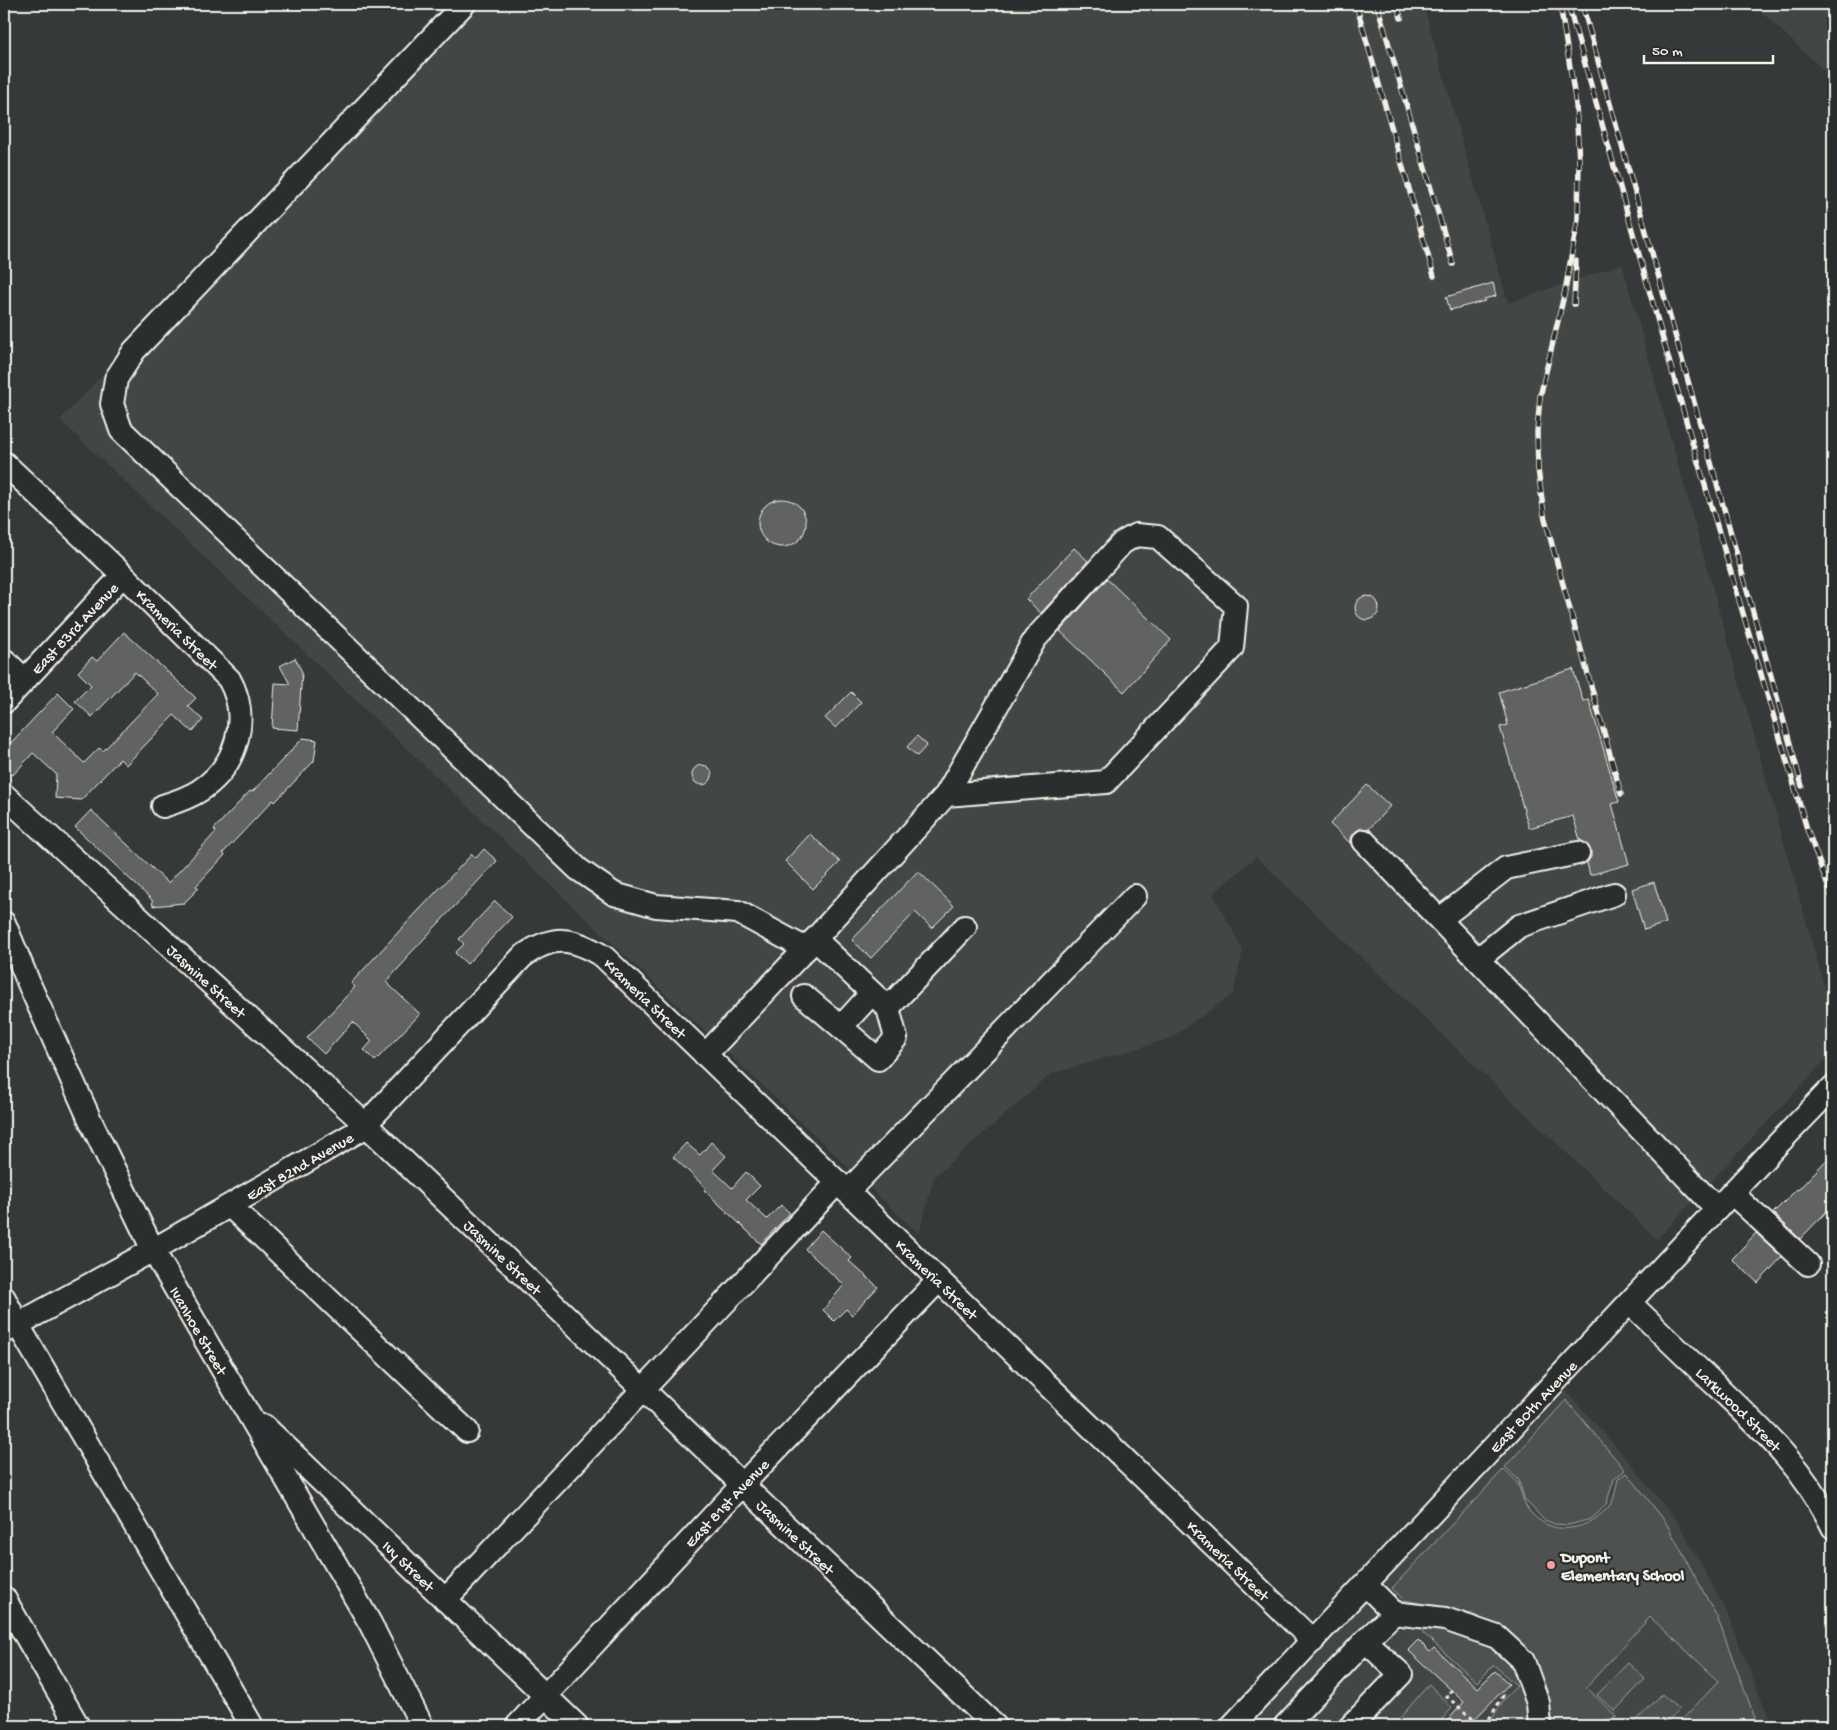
<svg xmlns="http://www.w3.org/2000/svg" width="1837" height="1730" font-family="'Gochi Hand',sans-serif">
<style>
.built{fill:#434645}
.green{fill:#4e514f;stroke:#a1a19c}
.building{fill:#616362;stroke:#f4f1e8}
.lines{fill:none;stroke-linecap:round;stroke-linejoin:round}
.minor-casing{stroke:#f4f1e8;stroke-width:26}
.path{stroke:#f4f1e8;stroke-width:3;stroke-dasharray:4 4;stroke-linecap:butt}
.minor{stroke:#2a2d2e;stroke-width:22}
.rail-casing{stroke:#f4f1e8;stroke-width:5.5}
.rail{stroke:#2a2d2e;stroke-width:4;stroke-dasharray:11;stroke-linecap:butt}
.poi-dot{fill:#ff9aa2;stroke:#2a2d2e;stroke-width:2}
.labels{text-anchor:middle;stroke-width:4.5;stroke-linejoin:round;paint-order:stroke}
.street-label{font-size:16px;fill:#f4f1e8;stroke:#2a2d2e}
.poi-label{font-size:16px;font-weight:bold;fill:#f4f1e8;stroke:#2a2d2e;text-anchor:start}
</style>
<rect width="100%" height="100%" fill="#363939"/>
<filter id="ink" filterUnits="userSpaceOnUse"><feTurbulence type="fractalNoise" baseFrequency=".02" numOctaves="2"/><feDisplacementMap in="SourceGraphic" scale="10" xChannelSelector="R" yChannelSelector="G"/><feConvolveMatrix kernelMatrix="1 2 1 2 8 2 1 2 1" color-interpolation-filters="sRGB"/></filter>
<g filter="url(#ink)">
<g class="built">
<path d="M453 4H1423L1508 303 1622 264 1833 1018V1052L1657 1239 1256 857 1213 894 1243 950 1233 994 1169 1039 1051 1074 934 1177 919 1234 60 420Z"/>
<path d="M1753 4H1833V79Z"/>
<path d="M1566 1391 1626 1458 1679 1524 1724 1606 1772 1726H1246Z"/>
</g>
<g class="green">
<path d="M1566 1400 1625 1470 1614 1479 1606 1504 1598 1513 1591 1519 1569 1525 1554 1524 1543 1519 1525 1500 1518 1479 1505 1467Z"/>
<path d="M1504 1469C1507 1472 1512 1476 1515 1480 1522 1489 1522 1505 1532 1514 1555 1538 1590 1530 1610 1505 1615 1498 1616 1488 1618 1479L1627 1473 1665 1521 1717 1617 1758 1726H1676L1719 1681 1650 1617 1586 1687 1617 1717 1587 1726H1547L1546 1695 1539 1671 1533 1656 1513 1635 1472 1614 1404 1600 1392 1588Z"/>
<path d="M1427 1627C1472 1637 1516 1646 1526 1699 1528 1708 1527 1717 1528 1726H1488L1504 1699 1517 1686 1494 1665 1477 1682 1422 1632Z"/>
<path d="M1628 1663 1645 1679 1615 1711 1597 1695Z"/>
<path d="M1429 1684 1452 1708 1436 1726H1393Z"/>
<path d="M1662 1694 1679 1710 1664 1726H1631Z"/>
</g>
<g class="building">
<path d="M1493 283 1496 296 1484 299 1485 301 1450 310 1446 297Z"/>
<circle cx="782" cy="523" r="24"/>
<path d="M1074 548 1088 561 1041 613 1026 599Z"/>
<path d="M1107 579 1171 640 1124 692 1060 631Z"/>
<circle cx="1367" cy="608" r="12"/>
<path d="M124 632 196 698 188 706 203 720 192 732 174 715 126 765 120 759 81 800 55 798 56 774 33 753 13 775 4 766V750L58 693 74 709 52 732 84 763 99 748 103 751 158 694 135 672 92 717 75 701 91 685 78 672 92 657 97 661Z"/>
<path d="M295 658 302 672 298 730 272 728 275 683 290 684 280 666Z"/>
<path d="M1573 669 1583 701 1589 700 1619 802 1612 804 1629 864 1590 875 1587 863 1591 857V850L1587 844 1580 840 1573 816 1529 828 1500 727 1508 725 1499 692Z"/>
<path d="M851 692 861 702 836 728 825 718Z"/>
<path d="M917 736 927 745 917 756 907 747Z"/>
<path d="M303 738 317 740 314 761 275 802 273 800 223 853 225 855 196 886 199 888 184 903 153 906 152 900 75 827 91 810 168 883 216 832 214 829 250 791 252 792Z"/>
<circle cx="702" cy="775" r="10"/>
<path d="M1367 785 1390 806 1369 829 1361 828 1355 832 1351 838V844L1330 824Z"/>
<path d="M810 834 840 862 813 889 785 861Z"/>
<path d="M484 849 497 861 407 957 408 958 386 982 420 1014 375 1061 364 1050 372 1041 353 1022 324 1054 307 1038 355 987 351 983 403 927 472 854 476 858Z"/>
<path d="M918 871 954 906 932 928 915 912 871 958 852 940Z"/>
<path d="M1654 882 1666 923 1644 930 1632 889Z"/>
<path d="M495 901 512 917 467 964 455 953 464 944 459 939Z"/>
<path d="M711 1142 726 1156 713 1170 732 1188 746 1172 760 1186 746 1200 767 1219 781 1205 790 1213 761 1244 704 1190 706 1188 673 1157 686 1143 700 1155Z"/>
<path d="M1833 1153V1205L1800 1239 1773 1213 1797 1189 1798 1190Z"/>
<path d="M821 1230 852 1258 849 1261 878 1287 852 1315 846 1309 834 1321 823 1310 844 1285 805 1249Z"/>
<path d="M1756 1233 1782 1257 1758 1283 1732 1259Z"/>
<path d="M1418 1640 1430 1652 1434 1648 1478 1688 1495 1671 1509 1684 1468 1726H1443L1464 1702 1408 1650Z"/>
</g>
<g class="lines">
<g class="minor-casing">
<g id="minor">
<path d="M464 4 134 351 116 379 112 404 121 430 578 869 614 894 656 906 738 912 806 949"/>
<path id="s1" d="M4 463 123 575 229 679C251 718 237 767 199 791 188 798 176 802 163 806"/>
<path d="M4 660 25 680"/>
<path id="s2" d="M4 702 123 575"/>
<path id="s3" d="M4 795 366 1125 995 1726"/>
<path d="M1364 841 1717 1209"/>
<path d="M1440 919 1506 868 1578 853"/>
<path id="s4" d="M4 923 30 986 91 1122 153 1250 370 1623 422 1726"/>
<path d="M815 939 888 1008 965 927"/>
<path d="M1478 959 1519 926 1614 894"/>
<path d="M804 996 841 1027 872 993"/>
<path d="M841 1027 878 1059 896 1038 888 1008"/>
<path d="M705 1055 815 939 946 795 1106 782 1232 648 1236 606 1158 537 1136 535 1122 543 1035 639 946 795"/>
<path d="M847 1192 1135 896"/>
<path d="M1732 1193 1808 1264"/>
<path d="M230 1206 467 1431"/>
<path d="M4 1298 18 1325 252 1726"/>
<path id="s5" d="M1630 1303C1660 1332 1690 1361 1721 1390 1765 1432 1806 1471 1833 1527"/>
<path id="s6" d="M4 1332 153 1250 360 1130 522 957C553 934 572 937 604 957L1313 1641"/>
<path id="s7" d="M264 1426 577 1726"/>
<path d="M4 1598 78 1726"/>
<path d="M445 1600 838 1182"/>
<path d="M1394 1613 1445 1619 1497 1637 1523 1661 1538 1703 1540 1726"/>
<path id="s8" d="M517 1726 742 1485 939 1280"/>
<path id="s9" d="M1232 1726 1776 1146 1833 1087"/>
<path d="M1285 1726 1365 1641 1394 1613 1366 1585"/>
<path d="M1351 1726 1401 1674 1365 1641"/>
</g>
</g>
<g class="path">
<path d="M1452 1690 1446 1696 1481 1726"/>
<path d="M1485 1726 1503 1696 1500 1693"/>
</g>
<use href="#minor" class="minor"/>
<g class="rail-casing">
<g id="rail">
<path d="M1356 4 1434 276"/>
<path d="M1377 4 1453 264"/>
<path d="M1397 4 1401 18"/>
<path d="M1560 4 1576 105 1579 162 1578 219 1565 291 1540 397 1537 432 1538 469 1544 515 1551 541 1621 794"/>
<path d="M1568 4 1691 438 1807 829 1833 900"/>
<path d="M1582 4 1802 786"/>
<path d="M1574 304 1576 261"/>
</g>
</g>
<use href="#rail" class="rail"/>
</g>
</g>
<circle class="poi-dot" cx="1551" cy="1565" r="5"/>
<g class="labels">
<g class="street-label">
<text dy="6" stroke="none"><textPath href="#s2" startOffset="102">East 83rd Avenue</textPath></text>
<text dy="6" stroke="none"><textPath href="#s1" startOffset="240">Krameria Street</textPath></text>
<text dy="6" stroke="none"><textPath href="#s3" startOffset="275">Jasmine Street</textPath></text>
<text dy="6" stroke="none"><textPath href="#s6" startOffset="794">Krameria Street</textPath></text>
<text dy="6" stroke="none"><textPath href="#s6" startOffset="339">East 82nd Avenue</textPath></text>
<text dy="6" stroke="none"><textPath href="#s3" startOffset="680">Jasmine Street</textPath></text>
<text dy="6" stroke="none"><textPath href="#s6" startOffset="1199">Krameria Street</textPath></text>
<text dy="6" stroke="none"><textPath href="#s4" startOffset="452">Ivanhoe Street</textPath></text>
<text dy="6" stroke="none"><textPath href="#s9" startOffset="439">East 80th Avenue</textPath></text>
<text dy="6" stroke="none"><textPath href="#s5" startOffset="152">Larkwood Street</textPath></text>
<text dy="6" stroke="none"><textPath href="#s8" startOffset="306">East 81st Avenue</textPath></text>
<text dy="6" stroke="none"><textPath href="#s3" startOffset="1085">Jasmine Street</textPath></text>
<text dy="6" stroke="none"><textPath href="#s6" startOffset="1604">Krameria Street</textPath></text>
<text dy="6" stroke="none"><textPath href="#s7" startOffset="201">Ivy Street</textPath></text>
</g>
<g class="poi-label">
<text x="1561" y="1562">Dupont<tspan x="1561" dy="18">Elementary School</tspan></text>
</g>
</g>
<rect width="1837" height="1730" fill="none" stroke="#2a2d2e" stroke-width="20"/>
<rect x="10" y="10" width="1817" height="1710" fill="none" stroke="#f4f1e8" stroke-width="2" filter="url(#ink)"/>
<path d="M1644 55v8h129v-8" fill="none" stroke="#f4f1e8" stroke-width="2.5"/>
<text x="1652" y="55" font-size="15" fill="#f4f1e8" stroke="#2a2d2e" stroke-width="4" paint-order="stroke">50 m</text>
</svg>
